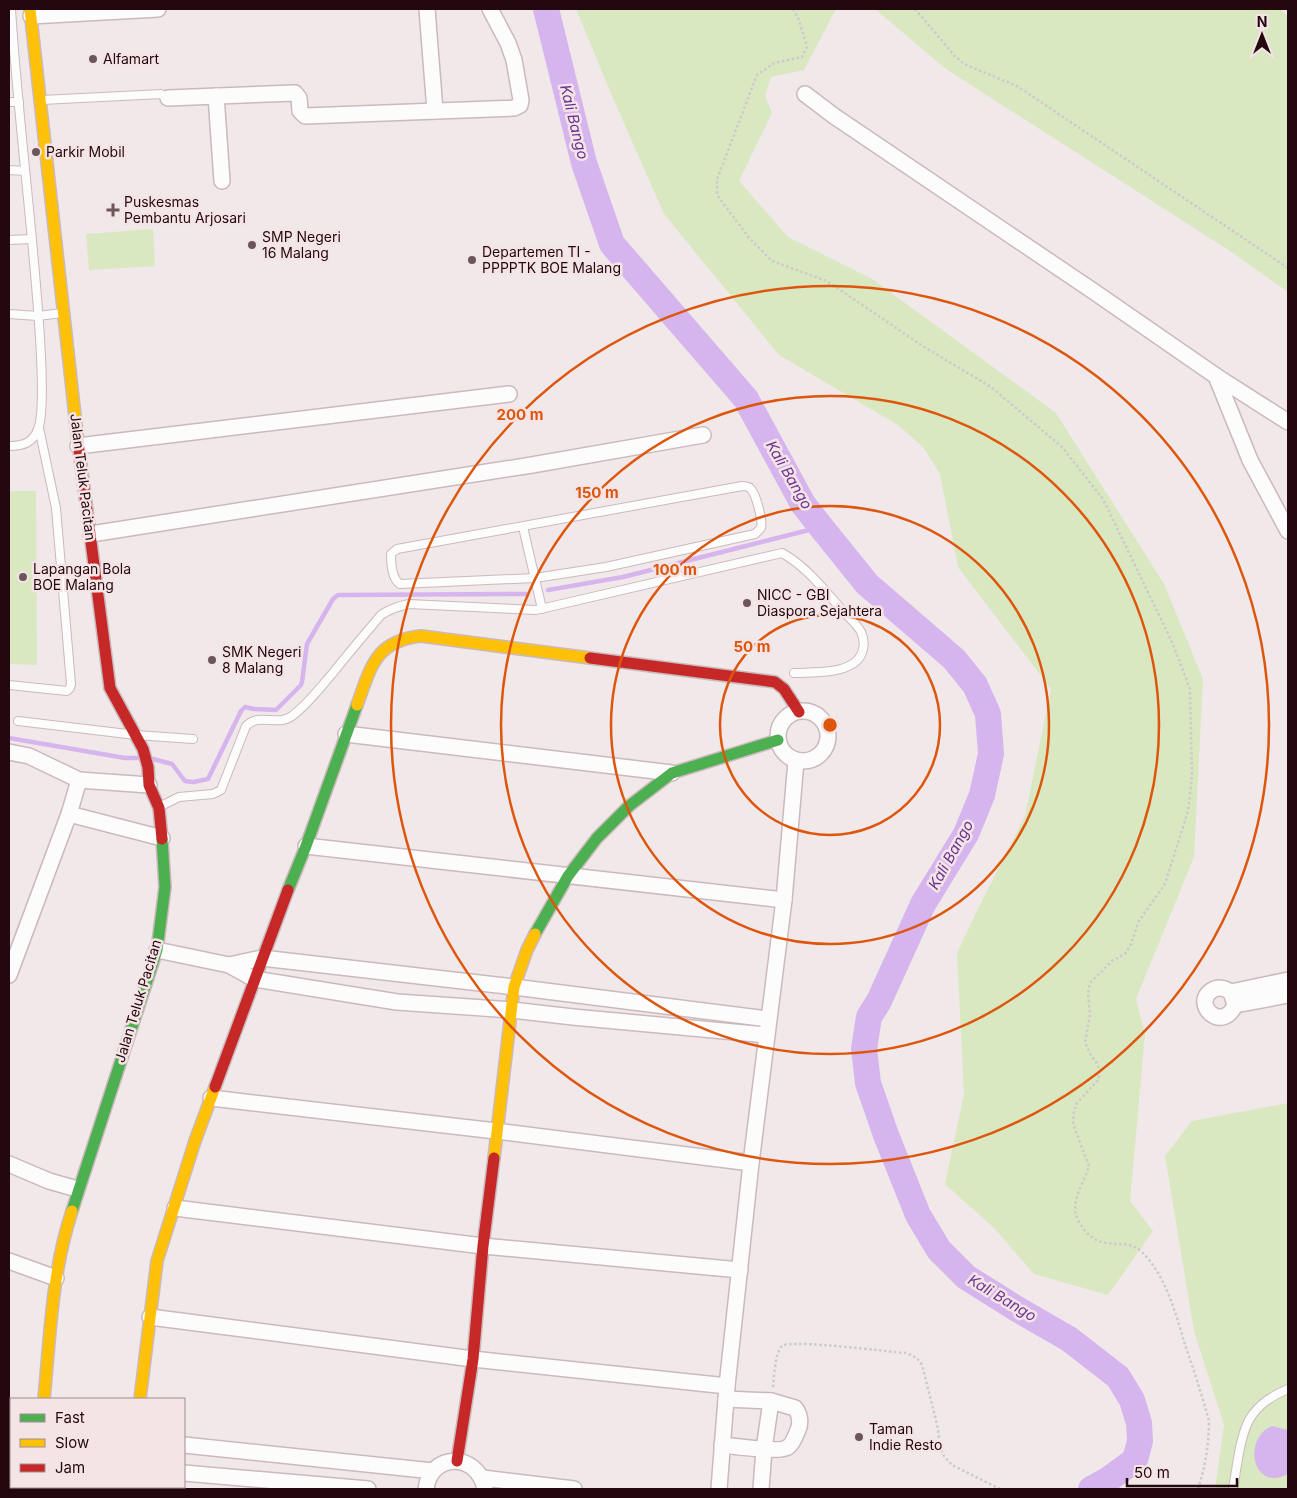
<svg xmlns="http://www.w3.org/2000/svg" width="1297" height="1498" font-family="Inter,sans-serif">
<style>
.green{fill:#dae8c1}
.water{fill:#d6b5ee}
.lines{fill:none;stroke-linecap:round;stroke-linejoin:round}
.stream{stroke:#d6b5ee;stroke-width:4.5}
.river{stroke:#d6b5ee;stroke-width:26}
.lane-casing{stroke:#ccb9bc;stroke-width:10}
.street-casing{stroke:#ccb9bc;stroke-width:18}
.fast-casing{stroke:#ccb9bc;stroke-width:14}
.slow-casing{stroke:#ccb9bc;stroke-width:14}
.jam-casing{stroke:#ccb9bc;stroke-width:14}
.path{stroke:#cecacb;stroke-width:2.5;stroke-dasharray:2.5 2.5;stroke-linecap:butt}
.lane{stroke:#fdfcfc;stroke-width:8}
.street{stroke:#fdfcfc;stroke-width:15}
.fast{stroke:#4caf50;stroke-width:11}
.slow{stroke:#ffc107;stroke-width:11}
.jam{stroke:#c62828;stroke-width:11}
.ring{fill:none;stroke:#de550c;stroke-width:2.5}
.poi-dot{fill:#6c565b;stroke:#f5e4e6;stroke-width:2}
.labels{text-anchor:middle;stroke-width:5;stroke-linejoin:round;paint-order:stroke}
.poi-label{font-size:14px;fill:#24080f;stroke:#f5e4e6;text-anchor:start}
.street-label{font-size:14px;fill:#24080f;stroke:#f5e4e6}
.water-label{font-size:15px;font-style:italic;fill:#6a3592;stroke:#f5e4e6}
.centre{fill:#de550c;stroke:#f5e4e6;stroke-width:2.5}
.ring-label{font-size:15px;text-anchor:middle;font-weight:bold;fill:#de550c;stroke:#f5e4e6;stroke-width:5;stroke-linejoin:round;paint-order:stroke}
</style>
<rect width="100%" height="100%" fill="#f1e8e9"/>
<g class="green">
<path d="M576 9H836L804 70 771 77 765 96 772 113 739 181 788 237 872 279 1056 413 1164 584 1203 679 1194 857 1136 999 1145 1034 1130 1201 1153 1231 1108 1295 1034 1274 994 1228 945 1184 964 1094 957 953 973 919 1025 816 1051 689 958 567 940 474 923 447 898 425 779 355 664 214 615 103Z"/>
<path d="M875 9H1279L1288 16V292L1230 251 946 69Z"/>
<path d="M153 229 155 266 89 270 86 234Z"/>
<path d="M9 491H36L37 665 9 664Z"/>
<path d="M1288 1103V1489H1215L1224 1425 1194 1331 1165 1156 1192 1121Z"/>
</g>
<path class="water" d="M1272 1426 1288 1430V1474C1252 1493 1242 1438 1272 1426Z"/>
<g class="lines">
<g class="stream">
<path d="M548 590 623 577 821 527"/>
<path d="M9 738 125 758H138"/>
<path d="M153 759 172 764 185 781 193 782 208 779 241 711 245 707 254 709 276 710 301 685 302 682 307 644 333 599 338 595 526 594"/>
</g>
<path class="river" d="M546 9 584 163 612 244 746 399 803 504 821 527 867 584 954 659 975 685 988 714 991 754 982 795 966 834 923 904 879 1001 869 1017 864 1049 868 1083 886 1135 918 1215 939 1250 966 1277 1017 1309 1069 1339 1118 1377 1132 1400 1139 1423 1140 1441 1135 1460 1109 1479 1091 1489"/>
<g class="lane-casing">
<g id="lane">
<path d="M42 100 161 94 168 98"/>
<path d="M9 102H19"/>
<path d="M9 170 25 171"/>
<path d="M9 240 32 239"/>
<path d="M9 314 38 316 62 313"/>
<path d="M9 446C23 446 33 443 38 429 45 413 41 357 40 338 33 228 18 119 11 9"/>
<path d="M742 486C745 486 747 486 750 488 756 493 763 521 761 528L755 534 606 567 535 578 400 584C392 579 391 563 391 554L397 549Z"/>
<path d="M523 527 542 609"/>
<path d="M9 685 67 691 70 688 71 684 56 508 39 428"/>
<path d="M18 721 136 735 193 739"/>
<path d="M161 806 179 797 213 794 221 790 246 726C260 712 277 727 292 716 308 704 319 689 332 674 348 654 364 635 381 615 390 609 398 606 409 604L536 610 782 553C806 566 825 591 843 611 849 618 857 624 861 632 866 642 864 656 854 663 838 674 813 672 794 673"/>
<path d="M1233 1489C1237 1468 1240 1430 1253 1414 1261 1403 1276 1394 1288 1389"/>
</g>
</g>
<g class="street-casing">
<g id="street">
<path d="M427 9 435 111"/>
<path d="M31 16 158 9"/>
<path d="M805 94 834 116 1093 291 1216 376 1288 422"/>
<path d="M216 96 222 181"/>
<path d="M168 98 295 93 299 98 300 111 305 116 514 108 520 105 521 100 514 60 508 43 490 9"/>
<path d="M1216 376 1250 460 1288 531"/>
<path d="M78 446 509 394"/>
<path d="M91 534 532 465 703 435"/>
<circle cx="803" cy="736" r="25"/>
<path d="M346 734 672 773"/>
<path d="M9 752 29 756 79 780 149 785"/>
<path d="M69 814 162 838"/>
<path d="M306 846 784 900"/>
<path d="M157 950 229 965 254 979 397 1002 512 1010 573 1017 766 1035"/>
<path d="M229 965 262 958 514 987 768 1019"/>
<path d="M9 975 69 814 79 780"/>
<path d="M1231 992 1235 1005C1222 1034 1192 1004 1211 991 1218 986 1224 988 1231 992L1288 980"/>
<path d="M1235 1005 1288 995"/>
<path d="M211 1098 496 1131 751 1163"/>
<path d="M9 1164 49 1181 77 1189"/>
<path d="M175 1208 483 1246 740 1270"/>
<path d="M9 1261 56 1278"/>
<path d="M150 1317 473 1359 727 1386"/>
<path d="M184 1445 433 1471"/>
<path d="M722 1445C733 1446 781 1453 788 1447 792 1445 796 1435 798 1430 801 1423 800 1414 795 1408L771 1401 726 1399"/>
<path d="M184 1473 368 1489"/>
<path d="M483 1478 574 1489"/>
<path d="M129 1489V1487"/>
<path d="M426 1489C430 1453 477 1451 485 1489"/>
<path d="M719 1489 727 1386 751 1163 784 900 796 761"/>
<path d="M761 1489 764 1449 771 1401"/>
</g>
</g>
<g class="fast-casing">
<g id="fast">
<path d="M288 890 306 846 357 705"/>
<path d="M535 934 568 876 597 838 629 806 672 773 778 740"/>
<path d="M72 1211 157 950 165 887 162 839"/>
</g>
</g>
<g class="slow-casing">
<g id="slow">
<path d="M30 9 77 434"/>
<path d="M357 705C371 667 375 641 421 636L590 658"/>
<path d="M494 1158 514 987 527 950 535 934"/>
<path d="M44 1399C50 1336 52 1271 72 1211"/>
<path d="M140 1399 157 1261 195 1141 215 1087"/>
<path d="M33 1487V1489"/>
</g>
</g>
<g class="jam-casing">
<g id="jam">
<path d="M77 434 110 688 143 749 148 767 149 785 159 808 162 839"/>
<path d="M590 658 775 682 784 689 799 712"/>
<path d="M215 1087 288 890"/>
<path d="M457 1461 473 1359 483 1246 494 1158"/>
</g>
</g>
<g class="path">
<path d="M793 9 799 20 807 47 802 57 774 63 757 75 717 179V195L749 238 772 261 827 281 921 345 991 387 1062 447 1103 499 1172 642 1190 689 1192 776 1188 811 1165 884 1139 921 1131 944 1125 954 1112 961 1090 983 1088 993 1090 1015 1085 1042 1090 1054 1097 1063 1100 1072 1098 1080 1077 1103 1074 1111 1073 1124 1089 1166C1084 1183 1069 1203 1078 1220 1098 1258 1124 1234 1142 1252 1166 1276 1176 1314 1185 1345 1194 1370 1202 1396 1209 1421 1209 1445 1205 1467 1198 1489"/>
<path d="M915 9 954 55 964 64 1017 86 1288 268"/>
<path d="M773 1387C774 1378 775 1352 782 1346 792 1339 888 1352 906 1353 914 1356 918 1358 922 1365L937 1424 941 1450 944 1456 952 1465 1000 1489"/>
</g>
<use href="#lane" class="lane"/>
<use href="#street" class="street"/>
<use href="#fast" class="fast"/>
<use href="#slow" class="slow"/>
<use href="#jam" class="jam"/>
</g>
<g class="ring">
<circle cx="830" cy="725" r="110"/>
<circle cx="830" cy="725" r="219"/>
<circle cx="830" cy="725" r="329"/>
<circle cx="830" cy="725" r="439"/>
</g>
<g class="poi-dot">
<circle cx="93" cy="59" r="5"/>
<circle cx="36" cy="152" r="5"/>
<path d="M110.5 202.5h5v5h5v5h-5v5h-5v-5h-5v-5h5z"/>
<circle cx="252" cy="245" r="5"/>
<circle cx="472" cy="260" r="5"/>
<circle cx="23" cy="577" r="5"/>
<circle cx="747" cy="603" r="5"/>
<circle cx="212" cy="660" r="5"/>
<circle cx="859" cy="1437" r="5"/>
</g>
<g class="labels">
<g class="poi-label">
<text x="103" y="64">Alfamart</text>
<text x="46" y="157">Parkir Mobil</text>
<text x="124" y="207">Puskesmas<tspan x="124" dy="16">Pembantu Arjosari</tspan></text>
<text x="262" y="242">SMP Negeri<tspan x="262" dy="16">16 Malang</tspan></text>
<text x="482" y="257">Departemen TI -<tspan x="482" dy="16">PPPPTK BOE Malang</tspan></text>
<text x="33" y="574">Lapangan Bola<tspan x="33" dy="16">BOE Malang</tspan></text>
<text x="757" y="600">NICC - GBI<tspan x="757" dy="16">Diaspora Sejahtera</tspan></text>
<text x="222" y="657">SMK Negeri<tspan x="222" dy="16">8 Malang</tspan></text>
<text x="869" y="1434">Taman<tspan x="869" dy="16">Indie Resto</tspan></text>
</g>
<g class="street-label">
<text transform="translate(83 477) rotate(83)" y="5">Jalan Teluk Pacitan</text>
<text transform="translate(138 1001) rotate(-73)" y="5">Jalan Teluk Pacitan</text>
</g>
<g class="water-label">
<text transform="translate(574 122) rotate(76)" y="5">Kali Bango</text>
<text transform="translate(789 475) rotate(60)" y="5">Kali Bango</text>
<text transform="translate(951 855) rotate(-61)" y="5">Kali Bango</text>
<text transform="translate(1002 1298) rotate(31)" y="5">Kali Bango</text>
</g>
</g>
<circle cx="830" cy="725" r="8" class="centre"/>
<g class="ring-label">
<text x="520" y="420">200 m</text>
<text x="597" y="498">150 m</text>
<text x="675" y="575">100 m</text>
<text x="752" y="652">50 m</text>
</g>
<rect width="1297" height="1498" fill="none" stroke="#24080f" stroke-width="20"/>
<rect x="10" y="1398" width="175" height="90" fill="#f5e4e6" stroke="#a18c90"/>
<rect x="20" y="1414" width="25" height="8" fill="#4caf50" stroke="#a18c90"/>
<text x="55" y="1423" font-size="15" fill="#24080f">Fast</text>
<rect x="20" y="1439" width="25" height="8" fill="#ffc107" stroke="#a18c90"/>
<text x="55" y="1448" font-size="15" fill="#24080f">Slow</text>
<rect x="20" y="1464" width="25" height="8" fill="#c62828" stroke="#a18c90"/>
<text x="55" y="1473" font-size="15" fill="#24080f">Jam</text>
<g transform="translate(1262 35)" stroke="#f5e4e6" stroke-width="4" paint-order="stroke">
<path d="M0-4L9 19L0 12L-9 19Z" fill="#24080f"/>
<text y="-8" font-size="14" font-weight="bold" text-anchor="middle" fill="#24080f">N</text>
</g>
<path d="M1127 1478v8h110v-8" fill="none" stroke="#24080f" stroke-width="2.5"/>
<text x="1134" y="1478" font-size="15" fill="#24080f" stroke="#f5e4e6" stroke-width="4" paint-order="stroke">50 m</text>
</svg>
